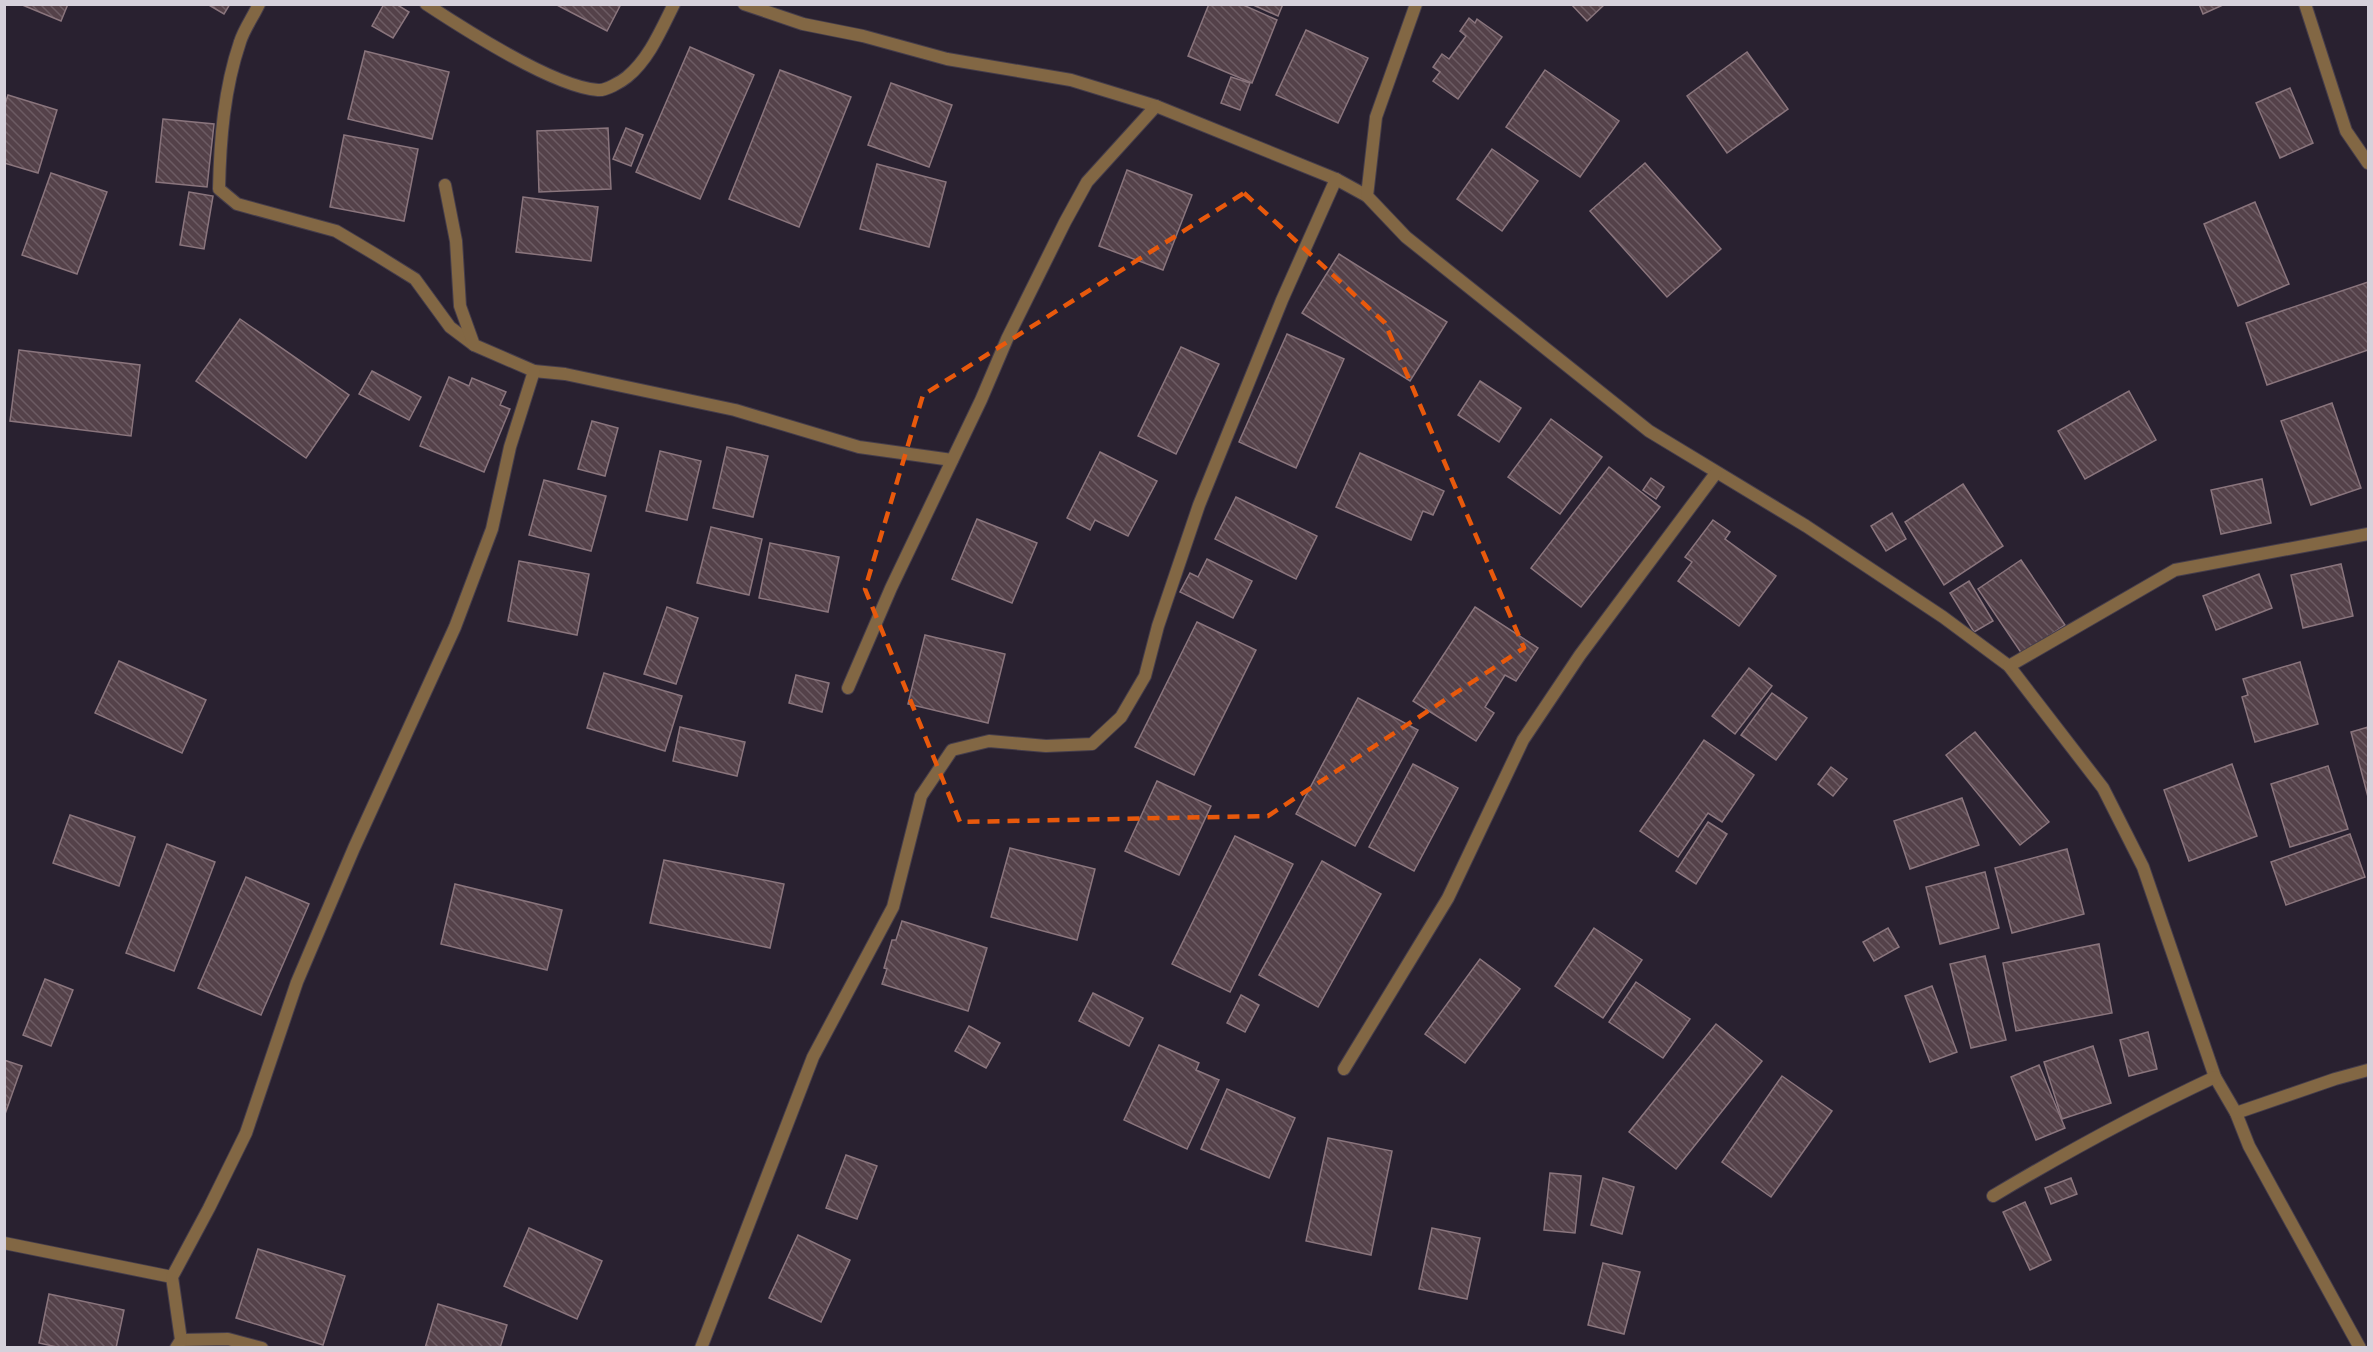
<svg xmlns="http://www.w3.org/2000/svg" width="2373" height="1352" font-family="'DejaVu Sans',sans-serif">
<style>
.building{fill:url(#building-back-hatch);stroke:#8a757d;stroke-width:1.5}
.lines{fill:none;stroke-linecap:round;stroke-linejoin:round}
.minor-casing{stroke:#453d4b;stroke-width:14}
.minor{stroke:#826744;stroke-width:12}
.marked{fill:none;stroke:#e8590c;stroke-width:4.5;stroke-dasharray:12 8;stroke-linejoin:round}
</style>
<defs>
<pattern id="building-back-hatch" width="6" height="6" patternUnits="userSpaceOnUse" patternTransform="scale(1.5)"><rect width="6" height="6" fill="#544149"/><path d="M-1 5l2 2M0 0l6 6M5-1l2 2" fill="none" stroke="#6c5b63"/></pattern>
</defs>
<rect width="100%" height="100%" fill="#292130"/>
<g class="building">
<path d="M20 4H68L61 21Z"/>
<path d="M207 4H230L224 14Z"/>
<path d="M384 4H396L409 12 393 38 372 26Z"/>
<path d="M555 4H621L607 31Z"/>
<path d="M1209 4H1241L1277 20 1252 83 1188 56Z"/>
<path d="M1251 4H1283L1278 16Z"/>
<path d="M1571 4H1605L1587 21Z"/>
<path d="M2199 4H2225L2203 14Z"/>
<path d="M1469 18 1475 23 1477 19 1502 37 1458 99 1433 81 1440 72 1433 67 1442 54 1449 59 1466 36 1460 31Z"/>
<path d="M1306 30 1368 58 1338 123 1276 95Z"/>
<path d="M690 47 754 75 700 199 636 172Z"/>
<path d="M365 51 449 72 432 139 348 119Z"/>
<path d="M1747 52 1788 109 1727 153 1687 96Z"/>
<path d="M780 70 851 97 799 227 729 199Z"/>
<path d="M1545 70 1619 121 1580 177 1506 127Z"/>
<path d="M1231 77 1250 83 1240 110 1221 103Z"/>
<path d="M891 83 952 105 929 167 868 145Z"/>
<path d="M2290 88 2313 143 2280 158 2256 103Z"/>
<path d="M8 95 57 110 38 173 4 163V107Z"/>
<path d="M163 119 214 124 207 187 156 182Z"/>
<path d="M608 128 611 189 539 192 537 131Z"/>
<path d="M626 128 643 135 631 166 613 159Z"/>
<path d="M344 135 418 149 404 221 330 207Z"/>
<path d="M1492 149 1538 181 1502 231 1457 199Z"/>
<path d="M1645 163 1721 249 1667 297 1590 211Z"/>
<path d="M877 164 946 182 929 247 860 229Z"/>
<path d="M1127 170 1192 195 1163 270 1099 246Z"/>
<path d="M51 173 107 192 77 274 22 255Z"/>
<path d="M189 192 213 196 204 249 180 245Z"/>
<path d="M523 197 598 207 591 261 516 252Z"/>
<path d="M2255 202 2289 284 2238 306 2204 224Z"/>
<path d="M1339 254 1447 322 1410 381 1302 313Z"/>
<path d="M2368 282V350L2267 385 2246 323Z"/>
<path d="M240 319 349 395 306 458 196 381Z"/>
<path d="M1287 334 1344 359 1296 468 1239 442Z"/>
<path d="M1181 347 1219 364 1176 454 1138 436Z"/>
<path d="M19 350 140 365 131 436 10 421Z"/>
<path d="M372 371 421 397 409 420 359 394Z"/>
<path d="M449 377 469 386 472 378 506 392 500 405 510 409 484 472 420 446Z"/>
<path d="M1480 381 1521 408 1499 442 1458 415Z"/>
<path d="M2129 391 2156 440 2085 479 2058 431Z"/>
<path d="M2332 403 2361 488 2311 505 2281 421Z"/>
<path d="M1551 419 1602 457 1560 514 1508 477Z"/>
<path d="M592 421 618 428 605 476 578 469Z"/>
<path d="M727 447 768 456 753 517 713 508Z"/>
<path d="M660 451 701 461 687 520 646 511Z"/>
<path d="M1100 452 1157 481 1128 536 1095 520 1090 530 1067 518Z"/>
<path d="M1360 453 1444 491 1433 515 1423 511 1411 540 1336 507Z"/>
<path d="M1609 467 1660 507 1581 607 1531 568Z"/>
<path d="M1651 478 1664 487 1656 499 1643 490Z"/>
<path d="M2262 479 2271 523 2221 534 2211 490Z"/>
<path d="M544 480 606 496 591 551 529 535Z"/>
<path d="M1963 484 2003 546 1944 585 1905 522Z"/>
<path d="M1236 497 1317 536 1296 579 1215 539Z"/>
<path d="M1892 513 1906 539 1886 551 1871 526Z"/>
<path d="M977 519 1037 543 1012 603 952 579Z"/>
<path d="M1713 520 1730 532 1725 539 1776 576 1739 626 1678 581 1692 562 1685 557Z"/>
<path d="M711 527 762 539 749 595 697 583Z"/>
<path d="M770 543 839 557 828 612 759 598Z"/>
<path d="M1207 559 1252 581 1233 618 1180 592 1190 573 1198 577Z"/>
<path d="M2021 560 2065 625 2022 654 1978 589Z"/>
<path d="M519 561 589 574 577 635 508 621Z"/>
<path d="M2341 564 2353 616 2303 628 2291 575Z"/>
<path d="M2259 574 2272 608 2216 630 2203 596Z"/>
<path d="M1969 581 1993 621 1974 632 1950 593Z"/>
<path d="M667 607 698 618 676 684 644 674Z"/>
<path d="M1475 607 1538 648 1516 681 1505 675 1485 707 1494 713 1476 741 1413 701Z"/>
<path d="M1197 622 1256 650 1194 775 1135 747Z"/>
<path d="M925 635 1005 654 988 723 908 704Z"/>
<path d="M119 661 206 700 182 753 95 713Z"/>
<path d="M2300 662 2318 724 2255 742 2242 697 2248 695 2243 679Z"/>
<path d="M1749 668 1772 686 1735 734 1712 716Z"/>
<path d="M604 673 682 696 665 751 587 728Z"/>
<path d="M796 675 829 683 822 712 789 703Z"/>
<path d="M1772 693 1807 718 1776 760 1741 735Z"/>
<path d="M1358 698 1418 730 1355 846 1296 814Z"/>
<path d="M680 727 745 742 737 776 673 761Z"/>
<path d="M2368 727V797L2351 732Z"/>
<path d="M1975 732 2049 822 2020 845 1946 755Z"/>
<path d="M1704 740 1754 775 1722 822 1708 813 1678 857 1640 831Z"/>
<path d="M1413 764 1458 788 1414 871 1369 847Z"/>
<path d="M2232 764 2257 836 2189 861 2164 790Z"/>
<path d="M2328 766 2348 829 2290 847 2271 784Z"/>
<path d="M1831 767 1847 779 1833 796 1818 784Z"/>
<path d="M1157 781 1211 806 1179 875 1125 851Z"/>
<path d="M1962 798 1979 845 1910 869 1894 821Z"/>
<path d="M70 815 135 837 119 886 53 863Z"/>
<path d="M1708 822 1727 834 1696 884 1676 871Z"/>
<path d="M2350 834 2365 877 2286 905 2271 862Z"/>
<path d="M1235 836 1293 864 1230 992 1172 964Z"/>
<path d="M167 844 215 862 174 971 126 953Z"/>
<path d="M1010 848 1095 869 1077 940 991 917Z"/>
<path d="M2067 849 2084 914 2012 933 1995 868Z"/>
<path d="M664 860 784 884 770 948 650 923Z"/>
<path d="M1322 861 1381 894 1318 1007 1259 975Z"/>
<path d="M1985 872 1999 928 1940 944 1926 887Z"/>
<path d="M246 877 309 904 261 1015 198 988Z"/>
<path d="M455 884 562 910 547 970 441 944Z"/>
<path d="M902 921 987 948 968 1011 882 984 887 969 884 968 892 940H896Z"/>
<path d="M1594 928 1642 960 1603 1018 1555 986Z"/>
<path d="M1888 928 1899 947 1874 961 1863 942Z"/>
<path d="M2099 944 2112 1013 2016 1031 2003 963Z"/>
<path d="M1985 956 2006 1040 1971 1048 1950 964Z"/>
<path d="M1480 959 1520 989 1465 1063 1425 1034Z"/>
<path d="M45 979 73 990 51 1046 23 1035Z"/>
<path d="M1636 982 1690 1019 1663 1058 1609 1022Z"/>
<path d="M1932 986 1957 1052 1930 1062 1905 996Z"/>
<path d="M1093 993 1143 1018 1129 1046 1079 1021Z"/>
<path d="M1241 995 1259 1005 1245 1032 1227 1023Z"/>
<path d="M1716 1024 1762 1061 1676 1169 1629 1132Z"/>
<path d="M969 1026 1000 1043 986 1068 955 1051Z"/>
<path d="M2148 1032 2157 1069 2129 1076 2120 1040Z"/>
<path d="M1159 1045 1199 1063 1196 1070 1219 1080 1187 1149 1124 1120Z"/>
<path d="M2093 1046 2111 1103 2062 1119 2044 1062Z"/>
<path d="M4 1060 22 1066 4 1117Z"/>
<path d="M2039 1065 2065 1128 2036 1140 2011 1077Z"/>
<path d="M1782 1076 1832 1111 1771 1197 1722 1162Z"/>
<path d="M1227 1089 1295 1118 1269 1178 1201 1149Z"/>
<path d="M1328 1138 1392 1151 1371 1255 1306 1241Z"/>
<path d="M846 1155 877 1166 857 1219 826 1208Z"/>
<path d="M1550 1173 1581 1176 1575 1233 1544 1230Z"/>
<path d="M1603 1178 1634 1187 1622 1234 1591 1225Z"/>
<path d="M2071 1178 2077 1194 2051 1204 2045 1188Z"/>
<path d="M2025 1202 2051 1260 2030 1270 2003 1212Z"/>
<path d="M529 1228 602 1261 577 1319 504 1286Z"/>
<path d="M1432 1228 1480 1238 1467 1299 1419 1289Z"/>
<path d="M798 1235 850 1260 821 1322 769 1298Z"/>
<path d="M258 1249 345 1276 323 1345 236 1318Z"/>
<path d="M1603 1263 1640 1272 1624 1334 1588 1325Z"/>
<path d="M49 1294 124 1310 116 1348H61L39 1343Z"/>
<path d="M438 1304 507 1325 500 1348H425Z"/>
</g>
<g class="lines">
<g class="minor-casing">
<g id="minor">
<path d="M259 4C253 17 244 29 240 42 224 89 220 140 219 189L237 204 336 231 378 256 415 279 450 327 474 345"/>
<path d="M426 4C464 29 554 87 598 90 605 91 621 82 627 77 649 59 661 30 674 4"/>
<path d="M744 4 803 24 863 36 947 59 1071 80 1156 106 1336 179 1367 196"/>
<path d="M1416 4 1376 117 1367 196 1406 237 1649 431 1806 526 1943 617 2009 666 2103 788 2143 867 2215 1077 2236 1113 2249 1146 2360 1348"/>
<path d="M2305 4 2346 131 2368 163"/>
<path d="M445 185 456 241 460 306 474 345 534 371 565 374 735 410 859 447 952 460"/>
<path d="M2009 666 2175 570 2368 534"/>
<path d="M848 688 891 588 981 400 1007 339 1065 222 1087 182 1156 106"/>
<path d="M1344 1069 1448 898 1523 740 1580 655 1716 473"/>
<path d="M2236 1113 2335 1079 2368 1070"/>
<path d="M1993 1196C2065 1153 2138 1113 2215 1077"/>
<path d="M4 1243 172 1277"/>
<path d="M181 1340 228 1339 262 1348"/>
<path d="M176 1348 181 1340 172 1277 209 1208 246 1133 297 982 354 848 455 627 492 529 510 447 534 371"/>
<path d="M701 1348 813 1057 893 907 921 796 952 750 989 741 1046 746 1092 744 1121 717 1145 676 1158 626 1199 505 1282 300 1336 179"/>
</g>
</g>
<use href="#minor" class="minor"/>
</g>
<path class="marked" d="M1244 193 1385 323 1524 648 1268 816 960 822 865 589 923 395Z"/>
<rect width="2373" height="1352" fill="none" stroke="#d6d1db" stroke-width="12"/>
</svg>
